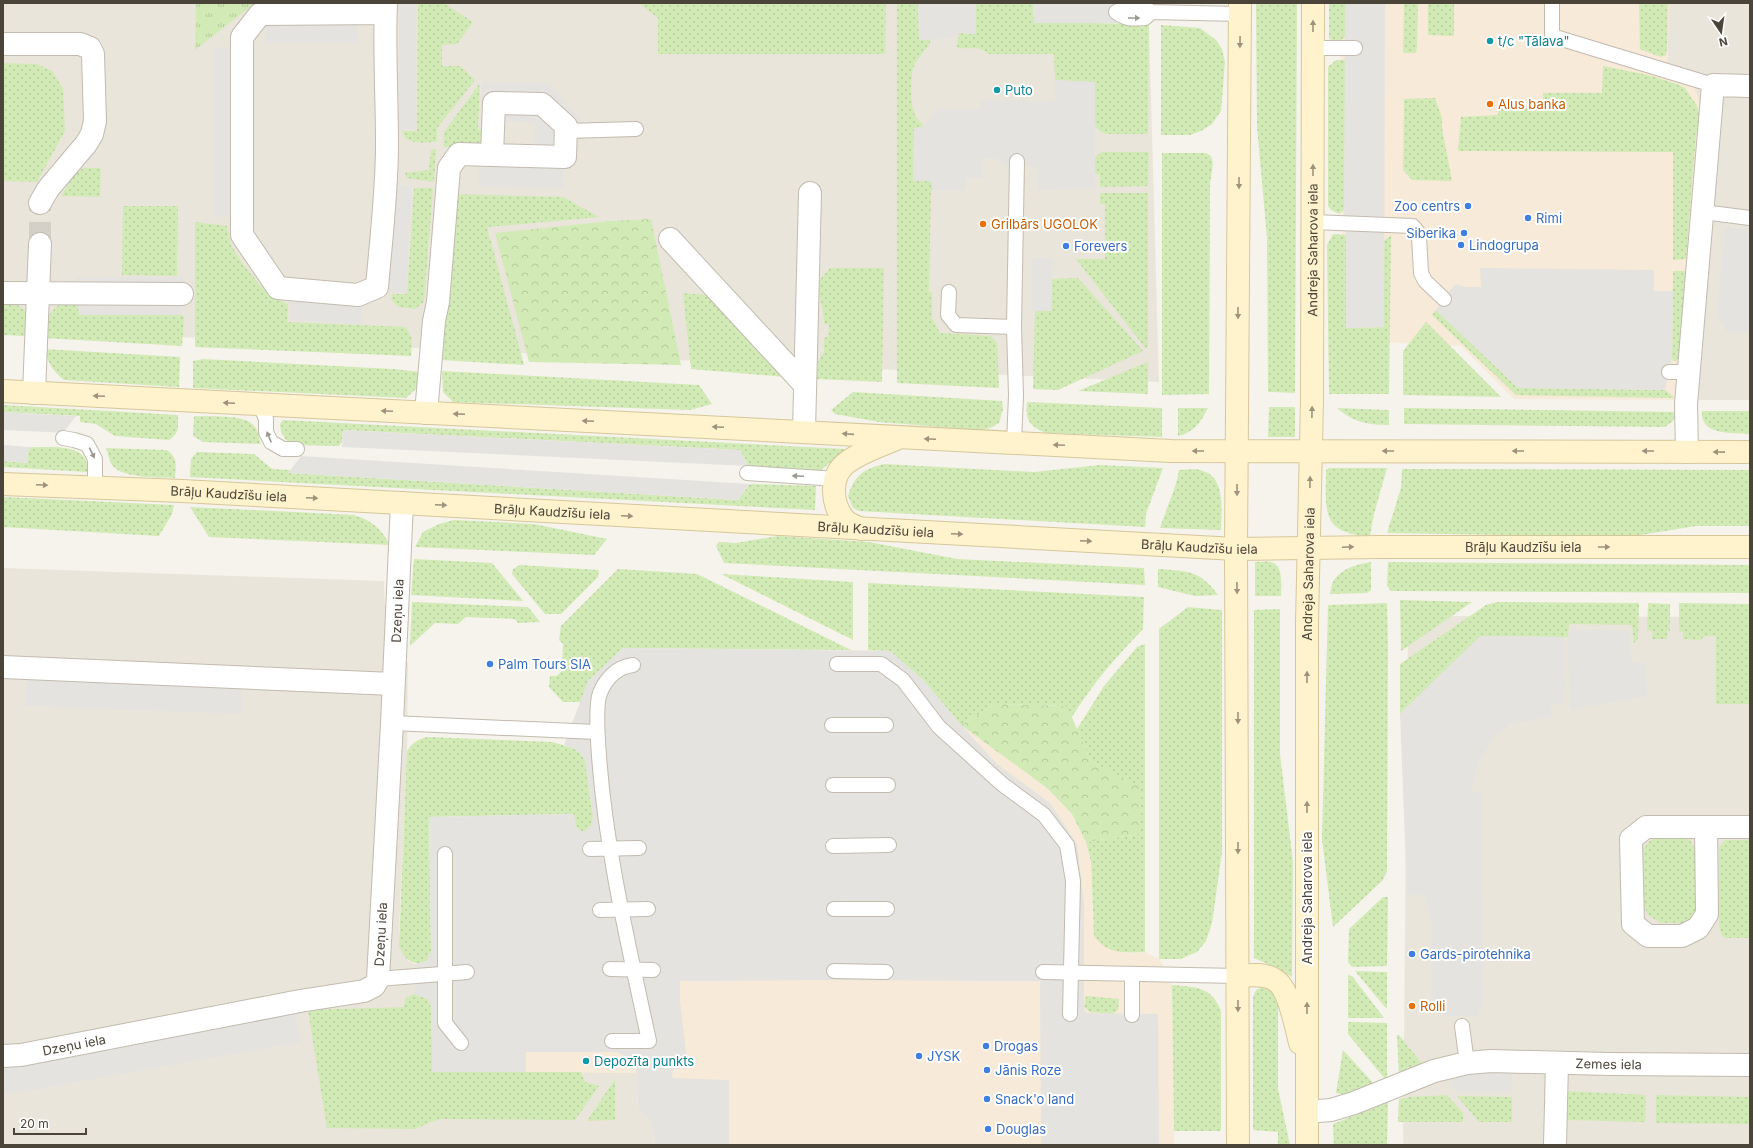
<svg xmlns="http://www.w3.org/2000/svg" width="1753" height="1148" font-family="Inter,sans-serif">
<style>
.residential{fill:#eae5da}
.commercial{fill:#f7ead8}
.grass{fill:url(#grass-dots)}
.forest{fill:url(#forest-crowns)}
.park{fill:url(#park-tufts)}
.parking{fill:#e5e3e0}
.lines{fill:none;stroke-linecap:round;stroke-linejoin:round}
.street-tunnel{stroke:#d4d0c8;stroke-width:22;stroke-dasharray:22 11;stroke-linecap:butt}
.lane-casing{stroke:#c2bbae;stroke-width:16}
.street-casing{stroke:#c2bbae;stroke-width:24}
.secondary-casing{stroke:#d6c79b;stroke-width:24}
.lane{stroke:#fff;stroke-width:14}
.street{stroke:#fff;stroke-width:22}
.secondary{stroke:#fff3cd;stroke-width:22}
.oneway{fill:#9c9892}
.oneway2{fill:#9c937c}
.culture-dot{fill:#0f9aa8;stroke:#fff;stroke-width:1.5}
.food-dot{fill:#e8710a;stroke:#fff;stroke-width:1.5}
.shop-dot{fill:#3f7fe0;stroke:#fff;stroke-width:1.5}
.labels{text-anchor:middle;stroke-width:4;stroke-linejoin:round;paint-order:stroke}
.culture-label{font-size:13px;fill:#0d838f;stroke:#fff;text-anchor:start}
.food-label{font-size:13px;fill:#c56008;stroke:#fff;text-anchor:start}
.shop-label{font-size:13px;fill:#366cbe;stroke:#fff;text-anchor:start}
.street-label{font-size:13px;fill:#4b4439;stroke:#fff}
</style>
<defs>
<pattern id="grass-dots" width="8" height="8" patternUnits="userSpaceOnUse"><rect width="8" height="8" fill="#d2eab5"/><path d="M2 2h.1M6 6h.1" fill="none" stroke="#b6ca9c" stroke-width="1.8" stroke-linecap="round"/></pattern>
<pattern id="forest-crowns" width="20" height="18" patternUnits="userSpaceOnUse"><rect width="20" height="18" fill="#d2eab5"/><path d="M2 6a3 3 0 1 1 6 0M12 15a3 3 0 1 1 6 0" fill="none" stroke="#b6ca9c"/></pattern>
<pattern id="park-tufts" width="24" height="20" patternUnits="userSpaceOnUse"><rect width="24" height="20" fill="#d2eab5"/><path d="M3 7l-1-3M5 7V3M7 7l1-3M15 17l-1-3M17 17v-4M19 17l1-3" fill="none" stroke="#b6ca9c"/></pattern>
</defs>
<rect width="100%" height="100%" fill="#f6f3ec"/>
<g class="residential">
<path d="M3 3H1027V28L1149 26 1159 382 3 329Z"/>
<path d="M1669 3H1750V400H1677L1667 76Z"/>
<path d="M3 568 384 581 387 661 408 663 407 751 399 932 408 961 415 964 414 994 581 1072 637 1073 638 1109 651 1122 655 1145H3Z"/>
<path d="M1408 616 1750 617V1145H1403Z"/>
</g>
<g class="commercial">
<path d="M1340 3H1669L1667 76 1694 87 1702 108 1677 400 1514 399 1461 346 1343 340Z"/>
<path d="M851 650 890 651 924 681 961 725 1047 788 1072 814 1086 842 1091 861 1093 924 1127 953 1145 952 1159 959 1172 985 1174 1145H655L651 1122 638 1109 636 1073 432 1072 420 995 414 994 415 964 421 963 573 748 564 745 588 681Z"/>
</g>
<g class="grass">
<path d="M418 3H443L473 22 457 44 442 45V66H460L475 80 437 128V142C425 142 405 146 402 131H417Z"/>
<path d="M639 3H886L885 54H658V18Z"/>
<path d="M897 3H918L919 40H930V43C925 51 918 57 914 66 910 76 910 106 915 115 917 119 920 122 923 124V127L914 128 913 181H932L933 190H931L929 292H932V318L940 333 991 336 997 343 999 388 897 383Z"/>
<path d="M976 3H1033L1034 22 1149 24 1148 134H1106L1101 132 1094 125 1095 82 1055 80 1054 54H988C979 44 968 51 957 47L959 33 976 34Z"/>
<path d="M1256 3H1297L1295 393 1268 392 1267 238 1257 127Z"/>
<path d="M1329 3H1345L1346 37 1337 42 1329 39Z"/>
<path d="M1404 3H1418L1417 47 1416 53H1403Z"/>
<path d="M1428 3H1454V36L1428 35Z"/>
<path d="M1639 3H1668L1667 48 1666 55 1661 57 1640 49Z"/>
<path d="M1161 25 1200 28 1216 40 1222 49 1225 62 1221 111 1212 124 1201 131 1190 135H1161Z"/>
<path d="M1336 60H1344L1346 62 1344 210 1339 214 1331 210 1328 206V67Z"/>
<path d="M3 63 37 64 52 71 63 89 65 131 37 182 3 181Z"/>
<path d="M1603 66 1648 75 1677 84 1685 88 1697 106 1701 120 1696 134 1686 259 1673 260V152L1458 151 1461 117 1498 115 1499 109 1543 108V93H1602Z"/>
<path d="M480 83 478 129 483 131V144L477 147H443L444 132Z"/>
<path d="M1435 98 1442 118V128L1452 181 1412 180 1403 170 1404 99Z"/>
<path d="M431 149H436L434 182 407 178 405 173 429 170Z"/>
<path d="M1102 152H1149L1148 186 1100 187V175L1095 174V157Z"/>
<path d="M1162 153H1206L1211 156 1213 164 1210 184 1209 394 1162 395Z"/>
<path d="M83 168H101L100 197 61 196 75 174Z"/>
<path d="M414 188H433L424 302 415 309 398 307 391 299 392 294H407Z"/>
<path d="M1100 193H1148V344L1146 349 1076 259H1105V204H1100Z"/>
<path d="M455 194 563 197 599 217 487 227 524 365 441 360Z"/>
<path d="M123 206H178L177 276 122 275Z"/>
<path d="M195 222 227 226 231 245 242 263 259 284 273 297 288 304 287 322 406 327 412 339 411 356 195 347Z"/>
<path d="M1333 234 1346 235V328L1384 327V241L1391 235 1389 394H1329L1327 245Z"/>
<path d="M830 268H884L882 382 817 379 818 362 824 352V338L828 337 829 324H824C824 308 819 299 817 283Z"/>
<path d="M1673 271H1687L1678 359 1676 361H1673L1672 357Z"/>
<path d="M1078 278 1143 351 1058 390 1033 389 1035 311H1051L1052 279Z"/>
<path d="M683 293 706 295 785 377 691 369Z"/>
<path d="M77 298 79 315H182L184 317 182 346 44 338C47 312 52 306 77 298Z"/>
<path d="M3 301H12L28 313 25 336 3 335Z"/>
<path d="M1436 310 1518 388 1665 390 1675 398 1516 395 1432 315Z"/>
<path d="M1426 322 1501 397 1403 395V351Z"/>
<path d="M44 349 180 357 179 387 64 380C53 371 48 363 44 349Z"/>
<path d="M203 359 393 369 421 372 419 386 406 398 193 388V361Z"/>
<path d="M1148 362V394L1078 391Z"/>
<path d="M442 371 699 385 712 404 690 410 453 402 443 392Z"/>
<path d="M853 392 1002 401 1003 409 999 423 990 428 981 430 879 422 835 414 831 410Z"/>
<path d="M1027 402 1162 408V437L1046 433C1029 426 1025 420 1027 402Z"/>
<path d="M3 405 178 415C178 427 180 433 169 440L115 436 96 424 80 422V416L3 412Z"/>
<path d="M1269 407H1295V437H1268Z"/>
<path d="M1178 408H1208C1201 422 1193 433 1178 436Z"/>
<path d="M1337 408 1389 410V425C1368 425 1353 422 1337 408Z"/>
<path d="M1404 408 1677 412 1673 421 1665 427 1404 424Z"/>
<path d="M1702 411H1750V434C1737 433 1708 435 1703 420 1702 418 1702 414 1702 411Z"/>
<path d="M194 416C209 417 242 414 252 424 258 429 259 437 261 444L203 442 193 436Z"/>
<path d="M283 420 846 449 820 471 748 466 740 450 343 430 342 442 339 446 294 445 286 440 281 432 280 424Z"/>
<path d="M31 447C50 448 91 442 87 472L3 467V461L27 463 28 451Z"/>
<path d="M106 448 167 450C178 458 176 466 175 478 159 477 122 479 112 465 109 460 108 453 106 448Z"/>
<path d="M197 452 254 454 272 469 290 470 289 473 738 500 750 484 816 486 815 510 190 477 191 459Z"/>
<path d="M884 464 1034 472 1100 465 1163 468 1146 514 1145 527 859 511 853 508 848 496C855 475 863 469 884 464Z"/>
<path d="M1329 468H1387L1374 514 1370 536C1320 534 1326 510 1326 470Z"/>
<path d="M1197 469C1201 471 1208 472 1211 475 1225 488 1221 513 1221 530L1160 528C1166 508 1176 490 1179 470Z"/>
<path d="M1402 469 1750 470V526H1696L1628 537 1387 533 1401 488Z"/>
<path d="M3 497 174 505 172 514 159 536 3 527Z"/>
<path d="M190 507 354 515C373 521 381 529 390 545L209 537Z"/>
<path d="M454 520 534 524 607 539 594 555 415 547 423 532 439 524Z"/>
<path d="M778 536 869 542 957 559 1144 568 1145 585 724 563 716 546 719 542 736 543Z"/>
<path d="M414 559 492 563 523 601 411 595Z"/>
<path d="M1255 562C1260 562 1266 561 1271 562 1284 565 1281 586 1281 596H1255Z"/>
<path d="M1371 562V590L1367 593 1330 594C1331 591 1331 586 1333 582 1340 569 1357 564 1371 562Z"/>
<path d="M1388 562 1750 565V593L1391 591 1387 586Z"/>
<path d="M520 565 599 570 598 577 561 614H545L512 574 513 569Z"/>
<path d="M618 569 697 574 851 650 623 648 588 681 581 702H563L549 687 550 676H556L562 671 563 644 559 640 561 626Z"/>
<path d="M1158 569C1187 571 1200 570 1218 595L1195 596 1158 587Z"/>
<path d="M721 574 853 582V640Z"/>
<path d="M868 583 1144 597 1143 629C1117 656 1092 684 1072 717L1066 706 996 704 961 725 924 681 890 651 868 650Z"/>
<path d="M1400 600 1472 602 1401 651Z"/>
<path d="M412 602 528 607 540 622 518 623 515 619 466 617 458 624 435 623 410 646Z"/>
<path d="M1497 602 1639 603 1638 639 1634 643 1632 625 1569 624 1568 637 1480 636 1400 714V664L1486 605Z"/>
<path d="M1387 603 1388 644 1387 871 1383 880 1333 927 1322 839 1328 605Z"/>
<path d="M1648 603 1670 604V631H1667V639H1652L1653 631H1647Z"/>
<path d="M1679 603 1750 604V704H1716V636H1705L1700 640 1683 639V632L1679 631Z"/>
<path d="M1188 607 1222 610V852L1212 923 1206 941 1197 952 1180 959H1159V629Z"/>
<path d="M1280 609V754L1293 862 1292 977 1275 967 1254 958V610Z"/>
<path d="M1145 644V952C1124 953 1105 954 1094 935L1091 861 1086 842 1139 834V787L1091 761 1077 729 1104 686 1137 647Z"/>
<path d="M428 737 552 742 573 748 581 754 585 760 593 817 591 825 586 831H581L576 827 574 814 429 817 431 952 427 961C412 967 404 959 399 946L407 751C413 742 418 739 428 737Z"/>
<path d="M1681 833 1690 840 1697 852 1698 905 1694 915 1684 923H1661L1648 915 1643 903V849L1650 841 1661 834Z"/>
<path d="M1725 840H1750V938H1725L1722 936 1719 927V847Z"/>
<path d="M1383 897H1388L1387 966 1352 967 1348 962 1349 929Z"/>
<path d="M1355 971 1387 972V1009L1384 1006Z"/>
<path d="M1348 975 1352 976 1384 1018H1348Z"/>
<path d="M1172 985C1196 987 1211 986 1221 1011V1131H1174Z"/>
<path d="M1260 988H1265L1274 991 1278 1000V1089L1290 1145H1278V1132L1253 1130V997L1256 990Z"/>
<path d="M414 994 428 999 431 1007 433 1072H581L585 1082 599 1086 575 1120 439 1119 415 1129 327 1128 308 1010 403 1007 407 997Z"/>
<path d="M1086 996 1119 999 1118 1010 1113 1014 1090 1012 1084 1007Z"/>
<path d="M1348 1022 1387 1023V1079H1385L1348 1034Z"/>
<path d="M1397 1035H1399L1423 1065 1399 1075Z"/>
<path d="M1343 1050 1374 1084 1348 1095 1336 1093Z"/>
<path d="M615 1079V1120L587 1121Z"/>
<path d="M1565 1091 1646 1095 1645 1122 1565 1120Z"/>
<path d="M1447 1095 1463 1113V1122H1398L1399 1099 1410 1097Z"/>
<path d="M1656 1095 1750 1097V1124L1656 1123Z"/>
<path d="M1457 1096 1512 1097V1122H1479Z"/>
<path d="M1388 1102 1387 1145H1334L1333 1124Z"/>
</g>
<g class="forest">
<path d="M651 219 681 365 529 362 495 233 611 221Z"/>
<path d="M996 704 1067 706 1091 761 1139 786V834L1086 842 1072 814 1047 788 961 725Z"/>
</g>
<path class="park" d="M196 3H255L195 50Z"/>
<g class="parking">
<path d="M399 3H416V129L399 130Z"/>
<path d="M918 3H976V34L959 33 957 36 930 40H919Z"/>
<path d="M1033 3H1121L1122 23H1034Z"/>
<path d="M1345 3H1385L1384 327 1346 328V235L1344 210Z"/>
<rect x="265" y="24" width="93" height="19"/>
<path d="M214 47 231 48V217H214Z"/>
<path d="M1055 80 1095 82V188L1038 190V167L1003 166 1000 161 995 158 982 159 983 178H966L965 190H933L931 181H913L914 128 923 127 938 109H980L981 100 1055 101Z"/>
<path d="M482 83H549L582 122V138H563V188L479 187V164L534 165 535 123 481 121Z"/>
<path d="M396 185 412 187 406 293 389 292Z"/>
<path d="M1725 227 1750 230V332L1728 333 1717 316Z"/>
<path d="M1032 258H1053L1051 311H1032Z"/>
<path d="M1480 268 1654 270V291H1673L1672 357 1665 390 1518 388 1436 310 1455 284 1465 287H1481Z"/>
<path d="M75 277H183L182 315H79Z"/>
<path d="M291 299 363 303 361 324 290 320Z"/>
<path d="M3 412 76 416 63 433 47 432 3 430Z"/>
<path d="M343 430 740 450 748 466 342 447Z"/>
<path d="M3 445 31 447 28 451 27 463 3 461Z"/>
<path d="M301 456 365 460 750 484 738 500 288 473Z"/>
<path d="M1571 630H1628L1630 638 1631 662 1646 663 1647 696 1570 710 1568 641Z"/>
<path d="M1480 636 1564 637 1565 690 1563 704H1551V717L1511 724 1492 739 1478 764 1471 792H1482L1483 1004 1477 1016H1449L1431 1012 1432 926 1424 895H1407L1400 714Z"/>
<path d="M623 648 890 651 924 681 961 725 997 764 1050 803 1077 844 1084 903V1009L1086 1013 1158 1014 1159 1145H1041L1040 981 840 980 680 981V1001L688 1067 673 1070 672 1078 729 1080V1145H655L651 1122 638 1109 636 1068 631 1059 617 1052H526V1072H432L431 1007 428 999 414 994 415 964 427 961 431 952 429 817 574 814 576 827 581 831H586L591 825 593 817 585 760 581 754 573 748 564 745 588 681Z"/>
<path d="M27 675 242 684 241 714 25 706Z"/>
<path d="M295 1010 301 1042 22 1092H3V1061Z"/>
<path d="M1480 1072 1512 1073V1092H1456L1448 1075Z"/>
</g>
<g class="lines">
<path class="street-tunnel" d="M40 244V203"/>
<g class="lane-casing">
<g id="lane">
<path d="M1552 3V36L1713 85"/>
<path d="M1151 12 1145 18C1133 19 1127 20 1116 12 1126 6 1133 5 1144 6L1151 12 1240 14"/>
<path d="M1313 48H1355"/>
<path d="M566 131 636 129"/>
<path d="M1703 212 1750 218"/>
<path d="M1313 222 1413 226 1417 231 1419 236 1421 273 1425 281 1444 299"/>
<path d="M949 292 948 315 956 325 1014 327"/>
<path d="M1669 372H1688"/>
<path d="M260 405 266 419V432L271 442 283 449H297"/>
<path d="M63 438 74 440 87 444 95 459V487"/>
<path d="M1014 443 1016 395 1014 327 1017 161"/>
<path d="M747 473 837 479"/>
<path d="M837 664H881L903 680 939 727 1002 784 1044 815 1067 845 1073 881 1070 1014"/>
<path d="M392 723 597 732"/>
<path d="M832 725H886"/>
<path d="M833 785H888"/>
<path d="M833 846 889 845"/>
<path d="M590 849 639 848"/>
<path d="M445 854V1023L461 1043"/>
<path d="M834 909H887"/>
<path d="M600 910 648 909"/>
<path d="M610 969 653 970"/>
<path d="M834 971 886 972"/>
<path d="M1043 972 1238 976"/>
<path d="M378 979 467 972"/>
<path d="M1132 1015V974"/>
<path d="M1462 1026 1467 1063"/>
<path d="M612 1041H649C629 947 606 852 599 756 598 742 595 705 600 693 606 678 617 667 633 665"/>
</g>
</g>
<g class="street-casing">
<g id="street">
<path d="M385 13 260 14 242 37V235L278 288 358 295 377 287C381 240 387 192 387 144 387 97 384 50 386 3"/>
<path d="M3 44H80L90 48 93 54 95 121 92 134 86 144 48 189 40 203"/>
<path d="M670 239 804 384"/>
<path d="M3 293 182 294"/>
<path d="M34 393 40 244"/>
<path d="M426 413 434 321 438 302 449 168 459 154 565 157 566 126 542 104 494 103 492 155"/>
<path d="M804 431 810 193"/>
<path d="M1687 452 1686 404 1713 85 1750 86"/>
<path d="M3 667 393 684"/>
<path d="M1706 827 1707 914 1698 928 1682 936H1648L1633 924 1631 839 1646 827H1750"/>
<path id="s1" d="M3 1056 21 1055 300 1001 364 991 374 986 378 979 392 723 402 503"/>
<path id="s2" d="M1307 1112 1331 1110 1354 1103 1434 1071 1467 1063 1491 1061 1610 1064 1750 1065"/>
<path d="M1555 1145 1557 1063"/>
</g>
</g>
<g class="secondary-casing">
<g id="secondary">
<path d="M3 391 1171 451 1750 452"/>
<path id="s3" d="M3 484 182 491 1236 549 1378 547H1750"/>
<path d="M861 529C855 526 847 524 843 518 832 504 830 479 843 466 855 454 880 446 896 439"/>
<path d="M1238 976C1250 975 1265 973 1275 980 1289 988 1296 1027 1300 1043"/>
<path d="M1238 1145 1236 549 1240 3"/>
<path id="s4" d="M1307 1145V623L1312 400 1313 3"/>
</g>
</g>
<use href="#lane" class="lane"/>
<use href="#street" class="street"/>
<use href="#secondary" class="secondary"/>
</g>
<defs><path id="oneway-solid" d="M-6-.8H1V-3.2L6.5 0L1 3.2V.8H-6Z"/></defs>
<g class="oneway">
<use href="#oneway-solid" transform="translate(1134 18)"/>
<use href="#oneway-solid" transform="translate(269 437) rotate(-112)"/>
<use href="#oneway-solid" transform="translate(92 453) rotate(64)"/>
<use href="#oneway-solid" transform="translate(798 476) rotate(-177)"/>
</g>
<g class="oneway2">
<use href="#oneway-solid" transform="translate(1313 26) rotate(-90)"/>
<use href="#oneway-solid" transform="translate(1240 42) rotate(91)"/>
<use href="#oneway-solid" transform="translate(1313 170) rotate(-90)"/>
<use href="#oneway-solid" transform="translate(1239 183) rotate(90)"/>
<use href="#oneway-solid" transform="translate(1238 313) rotate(90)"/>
<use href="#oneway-solid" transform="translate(99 396) rotate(-177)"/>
<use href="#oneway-solid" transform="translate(229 403) rotate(-177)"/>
<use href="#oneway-solid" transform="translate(387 411) rotate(-177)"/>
<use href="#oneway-solid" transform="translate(1312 412) rotate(-89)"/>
<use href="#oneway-solid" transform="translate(459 414) rotate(-177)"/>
<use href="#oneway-solid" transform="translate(588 421) rotate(-177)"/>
<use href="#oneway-solid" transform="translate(718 427) rotate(-178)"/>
<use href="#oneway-solid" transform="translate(848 434) rotate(-176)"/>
<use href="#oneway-solid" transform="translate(930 439) rotate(-177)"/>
<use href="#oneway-solid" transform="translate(1059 445) rotate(-177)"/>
<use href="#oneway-solid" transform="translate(1198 451) rotate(-180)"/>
<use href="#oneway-solid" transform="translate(1388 451) rotate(-180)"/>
<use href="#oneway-solid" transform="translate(1518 451) rotate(-180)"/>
<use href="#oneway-solid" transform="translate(1648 451) rotate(-180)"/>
<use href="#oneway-solid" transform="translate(1719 452) rotate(-179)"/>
<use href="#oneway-solid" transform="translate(1310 482) rotate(-89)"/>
<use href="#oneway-solid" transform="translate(42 485) rotate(2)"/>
<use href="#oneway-solid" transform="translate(1237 490) rotate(90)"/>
<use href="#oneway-solid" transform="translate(312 498) rotate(3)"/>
<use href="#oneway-solid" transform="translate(441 505) rotate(3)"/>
<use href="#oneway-solid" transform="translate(627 516) rotate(3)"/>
<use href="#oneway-solid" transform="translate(957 534) rotate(3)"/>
<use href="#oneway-solid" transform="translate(1086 541) rotate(3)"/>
<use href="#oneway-solid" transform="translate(1348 547) rotate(-2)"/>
<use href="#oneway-solid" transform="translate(1604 547)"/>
<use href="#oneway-solid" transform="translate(1237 588) rotate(89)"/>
<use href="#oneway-solid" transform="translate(1307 677) rotate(-90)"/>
<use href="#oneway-solid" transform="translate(1238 718) rotate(90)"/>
<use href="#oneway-solid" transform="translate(1307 807) rotate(-90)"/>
<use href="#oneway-solid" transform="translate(1238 848) rotate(90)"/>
<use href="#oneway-solid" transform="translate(1238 1006) rotate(90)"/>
<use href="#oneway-solid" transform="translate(1307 1008) rotate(-90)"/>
</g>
<g class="culture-dot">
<circle cx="1490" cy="41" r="4"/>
<circle cx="997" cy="90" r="4"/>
<circle cx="586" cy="1061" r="4"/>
</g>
<g class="food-dot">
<circle cx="1490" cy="104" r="4"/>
<circle cx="983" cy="224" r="4"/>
<circle cx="1412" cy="1006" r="4"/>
</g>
<g class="shop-dot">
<circle cx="1468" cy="206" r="4"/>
<circle cx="1528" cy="218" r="4"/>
<circle cx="1464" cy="233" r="4"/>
<circle cx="1461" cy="245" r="4"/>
<circle cx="1066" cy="246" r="4"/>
<circle cx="490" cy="664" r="4"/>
<circle cx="1412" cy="954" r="4"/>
<circle cx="986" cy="1046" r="4"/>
<circle cx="919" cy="1056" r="4"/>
<circle cx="987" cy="1070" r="4"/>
<circle cx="987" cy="1099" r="4"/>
<circle cx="988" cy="1129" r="4"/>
</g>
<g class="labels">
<g class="culture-label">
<text x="1498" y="46">t/c "Tālava"</text>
<text x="1005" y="95">Puto</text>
<text x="594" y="1066">Depozīta punkts</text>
</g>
<g class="food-label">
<text x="1498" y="109">Alus banka</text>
<text x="991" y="229">Grilbārs UGOLOK</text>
<text x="1420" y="1011">Rolli</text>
</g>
<g class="shop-label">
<text x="1460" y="211" text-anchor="end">Zoo centrs</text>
<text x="1536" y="223">Rimi</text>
<text x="1456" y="238" text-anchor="end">Siberika</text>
<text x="1469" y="250">Lindogrupa</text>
<text x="1074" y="251">Forevers</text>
<text x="498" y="669">Palm Tours SIA</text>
<text x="1420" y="959">Gards-pirotehnika</text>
<text x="994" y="1051">Drogas</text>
<text x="927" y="1061">JYSK</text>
<text x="995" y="1075">Jānis Roze</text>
<text x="995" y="1104">Snack'o land</text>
<text x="996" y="1134">Douglas</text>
</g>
<g class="street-label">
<text dy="5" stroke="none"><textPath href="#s4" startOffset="895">Andreja Saharova iela</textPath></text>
<text dy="5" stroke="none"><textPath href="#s3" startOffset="226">Brāļu Kaudzīšu iela</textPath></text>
<text dy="5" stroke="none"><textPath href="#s3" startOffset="550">Brāļu Kaudzīšu iela</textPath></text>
<text dy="5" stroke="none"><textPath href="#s3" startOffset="874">Brāļu Kaudzīšu iela</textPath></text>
<text dy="5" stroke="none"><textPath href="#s3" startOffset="1198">Brāļu Kaudzīšu iela</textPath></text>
<text dy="5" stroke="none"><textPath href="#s3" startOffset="1522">Brāļu Kaudzīšu iela</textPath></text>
<text dy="5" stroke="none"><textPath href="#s4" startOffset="571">Andreja Saharova iela</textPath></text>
<text dy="5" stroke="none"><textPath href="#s1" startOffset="755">Dzeņu iela</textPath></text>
<text transform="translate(1307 898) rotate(-90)" y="5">Andreja Saharova iela</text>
<text dy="5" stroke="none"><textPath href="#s1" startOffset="431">Dzeņu iela</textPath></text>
<text dy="5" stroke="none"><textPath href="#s1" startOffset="72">Dzeņu iela</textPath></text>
<text dy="5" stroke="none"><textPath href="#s2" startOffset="310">Zemes iela</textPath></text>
</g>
</g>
<rect width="1753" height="1148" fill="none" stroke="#4b4439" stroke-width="8"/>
<g transform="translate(1721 32) rotate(167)" stroke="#ffffff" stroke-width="3" paint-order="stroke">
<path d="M0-3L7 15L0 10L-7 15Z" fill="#4b4439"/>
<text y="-6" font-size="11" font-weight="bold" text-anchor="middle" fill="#4b4439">N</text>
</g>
<path d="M14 1128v6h72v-6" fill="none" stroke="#4b4439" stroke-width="2"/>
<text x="20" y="1128" font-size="12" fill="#4b4439" stroke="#ffffff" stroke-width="3" paint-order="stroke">20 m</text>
</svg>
